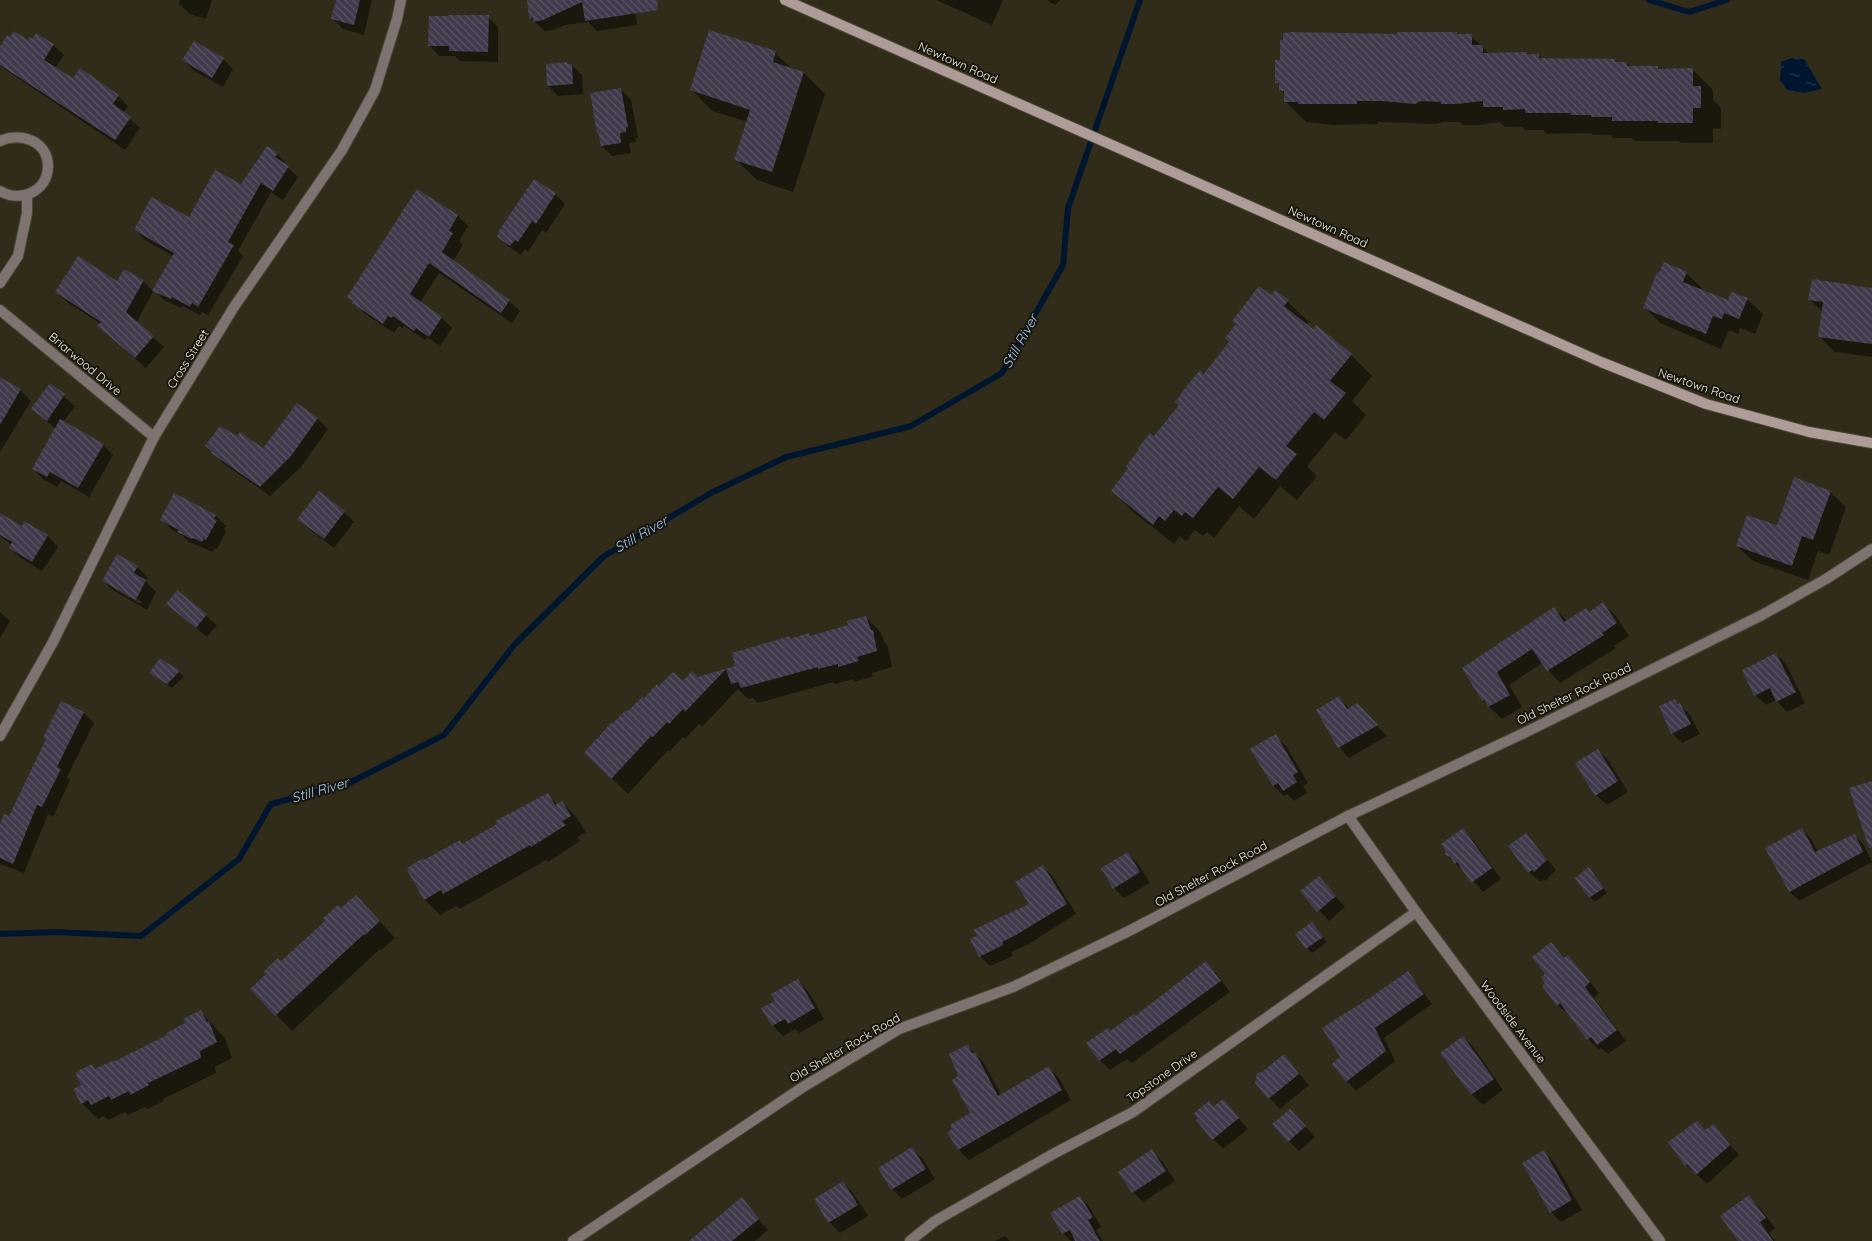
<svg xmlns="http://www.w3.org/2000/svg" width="1872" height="1241" font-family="Quicksand,sans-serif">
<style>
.water{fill:url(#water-ripples)}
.shadow{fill:#0007;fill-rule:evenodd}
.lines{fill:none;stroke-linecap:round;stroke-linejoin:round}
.stream{stroke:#00162f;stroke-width:6}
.building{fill:url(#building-back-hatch)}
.street-casing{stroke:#4c4735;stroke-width:12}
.secondary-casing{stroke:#4c4735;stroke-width:12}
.street{stroke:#7e7370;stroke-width:10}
.secondary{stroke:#ad9c97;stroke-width:10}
.labels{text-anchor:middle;stroke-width:4;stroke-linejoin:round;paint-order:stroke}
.street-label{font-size:12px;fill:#f2efe3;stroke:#17140c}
.water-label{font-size:14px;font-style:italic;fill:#9cc6f2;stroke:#17140c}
</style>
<defs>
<pattern id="water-ripples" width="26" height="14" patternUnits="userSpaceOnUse" patternTransform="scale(1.25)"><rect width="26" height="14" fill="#00162f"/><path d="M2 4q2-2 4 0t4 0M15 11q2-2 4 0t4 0" fill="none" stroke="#26384d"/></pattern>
<pattern id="building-back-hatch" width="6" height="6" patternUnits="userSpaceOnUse" patternTransform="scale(1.25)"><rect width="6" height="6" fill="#3f394b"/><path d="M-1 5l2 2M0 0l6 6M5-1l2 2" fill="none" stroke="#5b5665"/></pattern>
</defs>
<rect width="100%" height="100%" fill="#312c19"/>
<path class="water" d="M1791 58 1804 59 1822 89 1804 93 1787 90 1780 80 1781 62Z"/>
<g class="shadow">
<path d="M180 0H212L206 19 190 14 179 4Z"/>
<path d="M337 0H372L364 35 343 29 333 19Z"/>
<path d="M528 0H631L634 3 637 25 597 31 588 22 565 25 554 30 545 31 530 18Z"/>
<path d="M936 0H1003L992 25Z"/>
<path d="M1047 0H1060L1055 5Z"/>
<path d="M488 17 498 27V62L460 61 455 56H439L429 45Z"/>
<path d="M1457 33 1459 36H1471L1490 54 1527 53 1529 55H1539L1543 60 1614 61 1617 63H1627L1631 67H1658L1660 70 1692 69 1713 90V100L1721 108V129L1713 128V143H1681L1678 141H1635L1631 138H1613L1611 135H1593L1591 133 1547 134 1543 130H1525L1522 127H1505L1500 122 1478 125H1463L1460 122H1443L1436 124 1378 122V124L1333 125 1306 122 1285 101V95L1280 90V86L1277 82 1364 35Z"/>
<path d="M29 41 53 45 64 55 55 68 73 80 118 96 128 106 123 113 140 128 125 150 0 66V49Z"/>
<path d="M775 53 792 69 804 73 825 94 793 192 757 180 736 160 748 122 712 111 692 90Z"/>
<path d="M223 59 233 69 223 87 194 71 184 60Z"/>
<path d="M567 64 572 65 582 75 583 94 558 96 548 86Z"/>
<path d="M620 89 631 99 638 138H635L636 142 629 143 631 153 612 156 602 146 600 134 598 132Z"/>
<path d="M277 154 286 163 285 165 298 177 283 200 271 192 238 251 243 256 208 315 202 312 200 315 182 306 181 308 164 300 154 290 136 323 164 347 146 368 109 336 101 324 67 302 57 292 143 281 153 291 173 256 145 240 135 230 189 219 242 186Z"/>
<path d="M418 191 458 216 468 226 459 241 463 245 453 261 509 301 520 311 512 323 439 273 420 303 442 318 452 328 440 346 427 337 425 340 404 326 402 328 399 326 394 333 364 313 348 296Z"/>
<path d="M555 194 565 204 546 233 542 230 528 252 525 249 521 255 509 247 499 237Z"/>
<path d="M1686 273 1702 288 1701 290 1729 302 1747 299 1763 314 1755 334 1740 328 1738 334 1729 330 1721 349 1660 323 1644 307Z"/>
<path d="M1872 289V357L1835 352 1819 336 1823 312 1810 300Z"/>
<path d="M1276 291 1309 322 1306 325 1313 331 1316 327 1351 355 1372 376 1352 401 1366 415 1346 440 1335 432 1307 466 1317 476 1297 500 1280 486 1254 519 1239 506 1214 538 1207 532 1203 536 1195 530 1186 541 1180 536 1174 544 1133 512 1113 491 1204 376Z"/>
<path d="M5 382 20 390 31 401 0 452V391Z"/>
<path d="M50 385 75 406 63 422 103 445 113 455 89 497 61 481 57 487 43 479 33 469 56 429 32 409Z"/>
<path d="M297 404 318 419 328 429 301 467 270 496 223 463 207 446 264 450Z"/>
<path d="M1830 492 1846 507 1829 555 1818 551 1808 580 1753 561 1737 546 1777 527Z"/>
<path d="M344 512 354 522 334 548 309 529 299 519Z"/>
<path d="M216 516 226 526 224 529 226 532 217 549 215 548 213 552 189 542 183 536 172 530 162 519Z"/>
<path d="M0 519 22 528 25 523 48 536 58 547 42 571 21 558 10 548 12 545 0 536Z"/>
<path d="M117 556 137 567 148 578 145 581 156 592 147 610 114 591 103 581ZM114 586 142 602 141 604 114 589Z"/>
<path d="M177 592 217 625 207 637 168 604Z"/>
<path d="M1603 604 1616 616 1629 636 1614 646 1616 648 1560 683 1542 663 1509 685 1522 707 1502 719 1483 701 1464 668 1554 608 1567 621 1589 613Z"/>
<path d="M0 612 10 621 0 638Z"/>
<path d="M866 617 881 633 885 643 888 647 892 667 872 673 873 676 855 682 853 679 835 684 833 682 758 703 753 698 748 699 738 689 702 727 699 724 685 739 683 737 669 752 668 750 628 794 586 753 628 713 659 687 684 682 736 667 789 638 791 640 809 634 811 637 849 625Z"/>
<path d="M1776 654 1786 664 1805 703 1787 712 1776 700 1766 705 1755 695Z"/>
<path d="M179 672 184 677 172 688 151 673Z"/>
<path d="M1339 698 1350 709 1357 705 1387 736 1349 758 1339 747Z"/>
<path d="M1675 700 1690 715 1700 734 1682 743 1672 733Z"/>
<path d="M62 702 84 713 94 723 67 777 70 780 53 817 48 814 24 873 0 864V828L10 817 47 740Z"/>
<path d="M1275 736 1286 746 1308 783 1303 786 1307 793 1294 801 1287 794 1284 796 1274 786 1252 750Z"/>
<path d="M1598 750 1608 760 1628 792 1607 805 1596 795Z"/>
<path d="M548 795 558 805 562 802 577 818 586 832 577 837 580 841 548 862 546 860 460 909 457 906 440 915 425 900 408 871 424 862 463 845Z"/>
<path d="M1802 829 1811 839 1818 852 1854 835 1864 845 1872 862 1799 901 1790 892Z"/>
<path d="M1463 830 1473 840 1501 879 1483 892 1466 873 1446 855Z"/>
<path d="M1526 835 1556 870 1545 881 1544 880 1540 882 1529 872 1510 846Z"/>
<path d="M1128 853 1138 864 1150 883 1124 898 1114 888Z"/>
<path d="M1043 866 1053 877 1076 914 1027 945 1011 952 1013 956 990 966 980 956 1030 905Z"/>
<path d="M1594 874 1607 893 1595 902 1590 897Z"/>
<path d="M1319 878 1345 907 1329 921 1302 891Z"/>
<path d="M356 896 395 938 381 950 380 949 292 1031 252 989Z"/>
<path d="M1312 923 1327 942 1312 953 1307 948Z"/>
<path d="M1551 944 1565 959 1578 967 1599 993 1594 998 1626 1041 1608 1054 1601 1048 1599 1050 1588 1039 1570 1014 1569 1015 1558 1005 1543 986 1547 983Z"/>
<path d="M1206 963 1216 973 1230 992 1132 1063 1127 1059 1110 1070 1100 1060 1135 1017Z"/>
<path d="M1408 973 1417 983 1432 1004 1384 1038 1395 1061 1356 1091 1347 1081 1342 1057Z"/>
<path d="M798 981 808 991 824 1019 799 1033 795 1029 783 1036 773 1026 777 1001Z"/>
<path d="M201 1012 225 1038 232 1058 215 1067 216 1073 163 1099 164 1101 147 1109 145 1107 128 1115 125 1112 108 1120 104 1116 98 1119 82 1103V1085L92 1065 97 1070 115 1062 169 1035 187 1024Z"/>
<path d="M1463 1037 1474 1048 1503 1090 1483 1105 1472 1095 1442 1053Z"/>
<path d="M968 1046 984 1063 1001 1095 1049 1068 1059 1078 1071 1100 969 1160 959 1150 949 1133 972 1113Z"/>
<path d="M1284 1056 1309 1085 1280 1109 1256 1083 1263 1073Z"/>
<path d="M1223 1100 1248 1129 1223 1149 1213 1139Z"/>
<path d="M1300 1121 1315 1137 1299 1151 1289 1141Z"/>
<path d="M1713 1125 1739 1155 1707 1184 1686 1165 1705 1132Z"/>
<path d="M912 1149 923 1159 935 1179 902 1199 892 1189Z"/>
<path d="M1152 1151 1162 1161 1175 1181 1143 1202 1133 1192Z"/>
<path d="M1544 1152 1554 1162 1582 1210 1561 1222 1551 1212Z"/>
<path d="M843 1182 853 1193 868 1216 840 1233 829 1222 815 1199Z"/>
<path d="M1080 1197 1089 1206 1101 1227 1096 1230 1103 1241H1071L1063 1233 1052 1214Z"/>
<path d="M1749 1197 1759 1207 1775 1228 1769 1233 1775 1241H1739Z"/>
<path d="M741 1199 768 1230 755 1241H700Z"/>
<path d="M1005 1236 1010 1241H995Z"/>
</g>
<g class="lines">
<g class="stream">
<path d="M1649 0 1689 12 1727 0"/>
<path d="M0 934 56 932 141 936 239 859 271 804 349 783 444 735 515 644 604 556 711 493 786 457 911 426 1002 373 1063 265 1068 208 1140 0"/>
</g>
</g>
<g class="building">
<path d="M336 0H360L354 25 331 19Z"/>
<path d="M527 0H657L658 10 585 21 582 2 543 20 533 22V18L529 19Z"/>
<path d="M448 15H489L488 52 449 51V46H428L429 16H448Z"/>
<path d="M709 30 776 51 773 62 804 72 772 172 734 160 750 110 690 90Z"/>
<path d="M14 31 28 40 29 37 32 39 36 33 54 44 44 60 73 78 80 68 119 95 113 104 131 117 115 140 0 65V47L7 35 10 37Z"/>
<path d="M1293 32 1398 34 1397 32H1457V34H1472V45H1483V53L1527 52V54H1539V58L1615 59V62H1627V66H1658V69L1693 68V86H1701V108H1693V123H1658V121H1612V117H1591V115H1571V113H1525V109L1503 110V107H1483V101L1457 104H1441V102L1421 101 1415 104 1382 101H1357V104H1298V102H1284V91H1279V83H1275V60H1280V40H1283V33Z"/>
<path d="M194 41 224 58 212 78 182 60Z"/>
<path d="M567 62V64H572L573 84 547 86 546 64Z"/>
<path d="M621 88 628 127 626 128V132L620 133 621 143 601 146 598 132 597 133 590 93Z"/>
<path d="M267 146 278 153 275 157 289 166 273 191 261 183 228 242 234 245 198 307 192 303 190 307 172 297 171 299 152 291 174 253 134 230 151 197 189 217 215 170 241 184Z"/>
<path d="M534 179 556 193 536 224 532 221 518 242 515 240 510 246 497 237 500 229Z"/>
<path d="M417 189 458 215 449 231 453 233 442 252 510 300 501 313 429 263 410 294 442 317 429 337 416 328 414 331 393 316 392 318 388 316 383 324 352 303 353 301 347 297Z"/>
<path d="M78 256 117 281 124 269 144 280 126 312 154 336 135 358 97 326 101 322 55 292Z"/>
<path d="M1664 262 1687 272 1683 282 1728 300 1731 292 1748 298 1739 319 1724 313 1722 319 1713 316 1706 334 1643 308 1657 272 1659 273Z"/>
<path d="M1812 279 1872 288V344L1818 337 1823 302 1808 300Z"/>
<path d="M1259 286 1271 295 1275 290 1289 300 1284 306 1313 329 1316 325 1352 354 1330 381 1346 393 1324 420 1314 412 1286 446 1297 454 1276 480 1259 467 1233 499 1218 487 1193 518 1185 512 1182 516 1174 510 1165 521 1159 516 1153 525 1111 491 1128 468 1126 466 1139 449 1138 448 1150 433 1154 436 1179 405 1175 402 1189 383 1200 370 1204 374 1229 342 1225 338 1236 324 1232 321Z"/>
<path d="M0 377 21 389 0 425Z"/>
<path d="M50 383 65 394 47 421 31 409Z"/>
<path d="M297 403 318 418 291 456 260 487 211 453 212 451 205 446 220 426 237 436 240 432 263 448Z"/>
<path d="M60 419 104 444 78 488 50 472 47 477 32 469Z"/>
<path d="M1794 477 1831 491 1813 540 1802 536 1792 566 1736 546 1747 515 1777 525Z"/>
<path d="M319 491 345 511 324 539 297 519Z"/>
<path d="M174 493 216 515 214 519 217 520 206 540 204 539 202 542 193 538 192 539 177 532 179 530 160 520Z"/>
<path d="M0 513 22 526 24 521 48 535 32 562 9 548 12 542 0 535Z"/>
<path d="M117 554 138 566 134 573 146 580 136 600 102 581Z"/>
<path d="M177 590 207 614 196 628 166 604Z"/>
<path d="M1603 602 1617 623 1602 633 1604 635 1547 671 1532 649 1497 672 1510 695 1488 707 1484 700 1482 701 1462 668 1554 607 1564 622 1586 608 1589 612Z"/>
<path d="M866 616 871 630H873L877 651 857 657 859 661 838 667V664L818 669V667L741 688 738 682 731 684 726 669 685 712 683 709 669 724 667 722 653 737 651 736 611 779 584 753 611 723 612 724 626 710 628 711 642 697 644 698 657 684 659 686 673 672 683 681 692 671 698 677 735 666 732 653 790 636V639L809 633 810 636 848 625 847 621Z"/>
<path d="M1776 653 1796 692 1776 702 1770 688 1754 696 1742 670Z"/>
<path d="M160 658 180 671 167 684 149 673Z"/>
<path d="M1339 696 1347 709 1357 703 1378 725 1338 748 1316 710Z"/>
<path d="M1675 699 1678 704 1680 703 1691 724 1671 734 1659 706Z"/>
<path d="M61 701 84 712 57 767 61 769 42 807 37 805 13 864 0 858V824L4 814 9 816 46 739 43 738Z"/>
<path d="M1276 734 1298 772 1293 775 1297 782 1283 791 1278 783 1273 786 1250 749Z"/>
<path d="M1598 749 1618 781 1595 796 1575 763Z"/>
<path d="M1872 781V848H1869L1849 788Z"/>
<path d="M548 793 555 805 562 801 571 816 562 821 566 825 531 847 530 845 443 894 441 890 424 900 407 870H408L407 868 423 858 424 860 460 840 462 844 497 824 495 821Z"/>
<path d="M1463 828 1492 868 1471 883 1457 862 1455 864 1450 857 1445 855 1446 851 1441 844Z"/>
<path d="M1802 828 1815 852 1855 834 1863 852 1789 892 1765 848Z"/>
<path d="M1526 833 1547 860 1534 872 1532 870 1528 873 1508 846Z"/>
<path d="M1128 852 1140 872 1113 889 1101 868Z"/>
<path d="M1043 865 1067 904 1016 935 1002 942 1003 945 979 957 970 939 978 935 973 930 1029 904 1015 882Z"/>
<path d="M1589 867 1604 888 1589 898 1575 878Z"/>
<path d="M1319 876 1336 896 1317 912 1300 891Z"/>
<path d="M356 895 380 921 365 935 364 934 275 1016 250 989 266 974 264 971 278 958 281 961 325 921 323 918 338 905 341 908Z"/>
<path d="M1312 922 1323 937 1306 949 1295 934Z"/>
<path d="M1551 942 1564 958 1568 955 1590 982 1585 987 1617 1030 1597 1045 1591 1037 1587 1040 1560 1003 1557 1006 1542 986 1545 983 1541 977 1545 974 1532 957Z"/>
<path d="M1206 961 1221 981 1120 1054 1116 1049 1099 1061 1086 1043 1108 1028 1110 1031 1134 1014 1135 1016Z"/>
<path d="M1408 971 1424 994 1375 1028 1386 1051 1346 1082 1332 1064 1340 1057 1322 1028 1371 997Z"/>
<path d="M798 979 815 1008 788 1024 785 1019 772 1026 761 1008 775 1001 771 994Z"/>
<path d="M201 1010 207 1022 209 1021 217 1042 200 1051 201 1058 148 1083 149 1085 130 1095 129 1091 111 1100 109 1096 91 1105 88 1100 81 1104 73 1089 81 1085 76 1075 77 1074 76 1072 92 1064 95 1069 114 1060 115 1061 167 1035 166 1033 185 1023 183 1019Z"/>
<path d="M1463 1036 1494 1079 1471 1095 1440 1053Z"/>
<path d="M968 1044 972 1053 975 1052 998 1096 1049 1066 1062 1090 958 1150 947 1132 952 1129 950 1125 970 1113 952 1080 958 1076 949 1054Z"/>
<path d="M1284 1054 1299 1074 1268 1099 1255 1083 1257 1073 1262 1072Z"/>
<path d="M1223 1099 1239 1118 1212 1140 1196 1120 1198 1119 1194 1113 1209 1101 1213 1107Z"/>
<path d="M1290 1109 1306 1126 1288 1142 1272 1124Z"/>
<path d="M1697 1121 1705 1130 1714 1124 1730 1145 1696 1175 1687 1164 1685 1166 1668 1142Z"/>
<path d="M912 1147 926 1169 891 1190 878 1168Z"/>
<path d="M1152 1149 1166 1171 1132 1193 1118 1172Z"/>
<path d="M1544 1150 1572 1200 1550 1213 1522 1163Z"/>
<path d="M843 1181 858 1205 828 1223 814 1199Z"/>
<path d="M1749 1195 1766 1218 1760 1222 1773 1241H1738L1720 1216Z"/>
<path d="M1080 1196 1093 1217 1088 1220 1100 1241H1075L1070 1230 1062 1234 1050 1213Z"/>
<path d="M742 1197 759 1219 732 1241H689Z"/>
</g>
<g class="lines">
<g class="street-casing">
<g id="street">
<path d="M0 141C20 132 48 140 48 167 47 192 20 203 0 191"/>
<path d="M0 283 18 256 27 213V195"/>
<path d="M0 310 154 437"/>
<path d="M0 736 53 642 154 437 234 307 342 150 375 90 397 19 401 0"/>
<path d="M1348 816 1416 912 1660 1241"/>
<path d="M573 1241 803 1087 899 1029 1013 987 1127 932 1348 816 1524 733 1762 615 1826 579 1872 549"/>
<path d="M910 1241 935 1221 1053 1154 1133 1112 1416 912"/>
</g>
</g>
<g class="secondary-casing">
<path id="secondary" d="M785 0 1601 362 1706 404 1809 432 1872 443"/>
</g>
<use href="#street" class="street"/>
<use href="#secondary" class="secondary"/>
</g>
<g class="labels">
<g class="street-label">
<text transform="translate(958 63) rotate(24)" y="4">Newtown Road</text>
<text transform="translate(1328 227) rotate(24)" y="4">Newtown Road</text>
<text transform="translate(188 359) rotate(-58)" y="4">Cross Street</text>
<text transform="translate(85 364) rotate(40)" y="4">Briarwood Drive</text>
<text transform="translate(1699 386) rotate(19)" y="4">Newtown Road</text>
<text transform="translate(1574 694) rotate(-26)" y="4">Old Shelter Rock Road</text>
<text transform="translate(1211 874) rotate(-28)" y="4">Old Shelter Rock Road</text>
<text transform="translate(1513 1022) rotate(53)" y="4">Woodside Avenue</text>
<text transform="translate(845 1048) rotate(-30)" y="4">Old Shelter Rock Road</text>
<text transform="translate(1162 1076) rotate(-35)" y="4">Topstone Drive</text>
</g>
<g class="water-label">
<text transform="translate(1020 341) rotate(-61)" y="5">Still River</text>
<text transform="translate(641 534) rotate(-30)" y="5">Still River</text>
<text transform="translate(320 790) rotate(-16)" y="5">Still River</text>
</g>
</g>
</svg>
